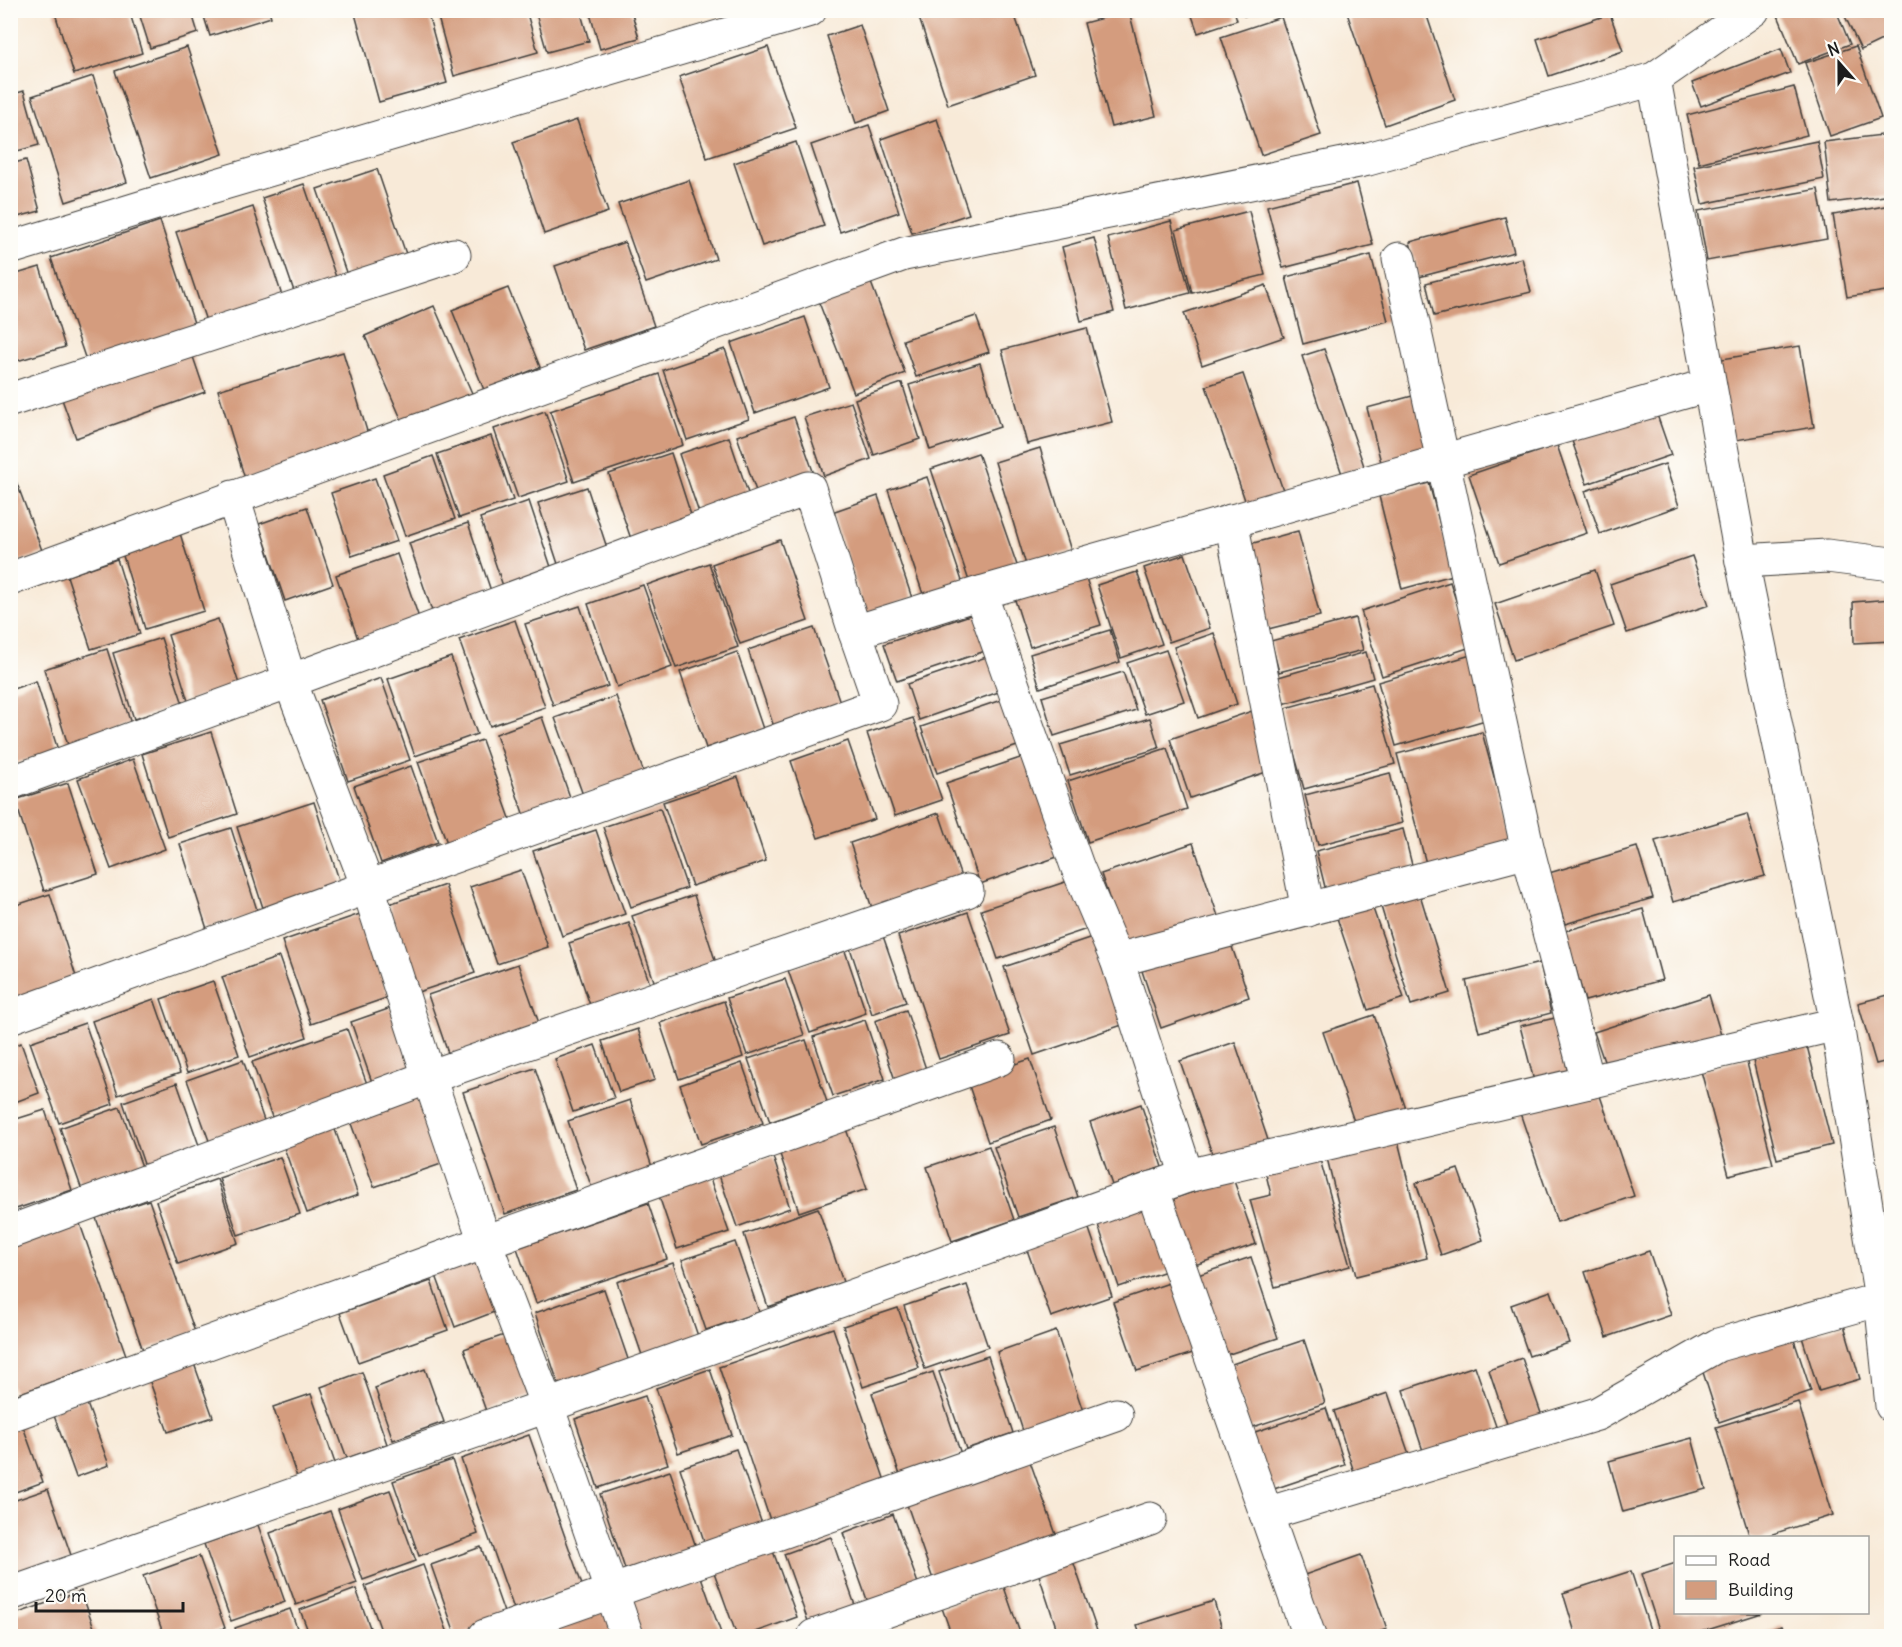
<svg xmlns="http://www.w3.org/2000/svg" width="1902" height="1647" font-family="Delius,sans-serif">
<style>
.building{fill:#d49c7e}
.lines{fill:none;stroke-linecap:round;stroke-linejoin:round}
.minor-casing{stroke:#3d3b38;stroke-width:35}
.tertiary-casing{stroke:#3d3b38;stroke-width:35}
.minor{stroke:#fff;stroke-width:33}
.tertiary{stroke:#fff;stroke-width:33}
</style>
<rect width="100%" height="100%" fill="#fdfcf7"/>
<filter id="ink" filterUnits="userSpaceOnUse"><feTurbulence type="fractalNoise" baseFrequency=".0167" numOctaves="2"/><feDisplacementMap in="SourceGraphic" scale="12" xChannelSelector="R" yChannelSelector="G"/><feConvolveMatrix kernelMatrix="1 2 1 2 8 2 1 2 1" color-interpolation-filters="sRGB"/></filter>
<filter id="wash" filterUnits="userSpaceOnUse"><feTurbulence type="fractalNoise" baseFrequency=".008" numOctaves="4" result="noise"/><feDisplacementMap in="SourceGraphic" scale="24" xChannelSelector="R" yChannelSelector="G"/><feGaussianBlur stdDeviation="1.35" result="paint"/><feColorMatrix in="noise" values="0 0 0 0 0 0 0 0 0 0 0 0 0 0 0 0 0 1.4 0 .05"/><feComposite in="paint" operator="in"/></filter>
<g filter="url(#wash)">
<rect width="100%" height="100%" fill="#f8ead8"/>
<g id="blocks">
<g class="building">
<path d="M54 10H129L142 53 74 74Z"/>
<path d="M138 10H191L198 33 150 48Z"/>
<path d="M202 10H269L271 17 210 36Z"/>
<path d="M354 10H427L447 83 379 102Z"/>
<path d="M436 10H526L538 52 454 76Z"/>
<path d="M535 10H580L589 41 547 52Z"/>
<path d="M589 10H631L639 38 600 49Z"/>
<path d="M921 10H1013L1035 75 948 105 917 12Z"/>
<path d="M1190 10H1234L1237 20 1198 33Z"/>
<path d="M1242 10H1261V11L1244 16Z"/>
<path d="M1346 10H1425L1455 100 1385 125Z"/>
<path d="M1782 10H1836L1850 44 1798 64 1777 13Z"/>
<path d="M1842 10H1892V35L1861 50Z"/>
<path d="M1129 11 1156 116 1111 127 1084 23Z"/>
<path d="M1610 14 1623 51 1549 76 1537 39Z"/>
<path d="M1281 17 1321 135 1261 155 1221 37Z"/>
<path d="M860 25 889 111 856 123 827 36Z"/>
<path d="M1856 46 1881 118 1830 136 1805 63Z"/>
<path d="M187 47 223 154 151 178 115 71Z"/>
<path d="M768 47 796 128 707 158 679 77Z"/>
<path d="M1781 49 1790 73 1701 106 1692 83Z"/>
<path d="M93 76 127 182 66 202 32 96Z"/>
<path d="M1794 87 1807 135 1699 163 1687 115Z"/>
<path d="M24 91 39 145 10 153V95Z"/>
<path d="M937 119 969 214 912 233 881 139Z"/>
<path d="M577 120 608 212 544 234 513 142Z"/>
<path d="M869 125 899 212 840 232 811 145Z"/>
<path d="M1890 134 1892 195 1831 203 1824 142Z"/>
<path d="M1817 141 1824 179 1702 204 1694 166Z"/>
<path d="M796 142 824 226 762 246 734 163Z"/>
<path d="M26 160 40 211 10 219V164Z"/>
<path d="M377 169 407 257 348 278 317 189Z"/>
<path d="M689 180 716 259 646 283 618 204Z"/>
<path d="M1357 183 1373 245 1283 268 1267 206Z"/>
<path d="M304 184 338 283 296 297 262 198Z"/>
<path d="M1818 189 1827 239 1707 261 1698 211Z"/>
<path d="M1891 205 1892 290 1847 297 1833 215Z"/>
<path d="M253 207 284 302 208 327 176 232Z"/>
<path d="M1249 211 1265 275 1192 293 1176 230Z"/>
<path d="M1505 217 1514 252 1419 277 1410 242Z"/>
<path d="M160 221 197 332 89 369 51 258Z"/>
<path d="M1171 221 1190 293 1126 310 1108 238Z"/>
<path d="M1094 238 1114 312 1081 321 1062 247Z"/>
<path d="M625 242 654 326 584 350 555 266Z"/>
<path d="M1371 255 1388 321 1303 344 1286 277Z"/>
<path d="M1522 258 1531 292 1434 316 1426 283Z"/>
<path d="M40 267 65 347 10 363V276Z"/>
<path d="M870 280 905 373 854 393 818 300Z"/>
<path d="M1266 285 1284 337 1202 365 1184 313Z"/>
<path d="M508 288 540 367 484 390 452 310Z"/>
<path d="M434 306 475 400 406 430 365 336Z"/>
<path d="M976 316 989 352 916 377 903 340Z"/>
<path d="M805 317 829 387 755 413 731 343Z"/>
<path d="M1087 328 1112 422 1027 444 1002 350Z"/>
<path d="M189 345 205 392 76 438 59 391Z"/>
<path d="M1800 346 1814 427 1730 441 1716 360Z"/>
<path d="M725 349 749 419 687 440 663 370Z"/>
<path d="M1324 349 1364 466 1342 474 1302 356Z"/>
<path d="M343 352 370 441 245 479 218 390Z"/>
<path d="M980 363 1000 427 930 450 909 385Z"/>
<path d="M659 374 683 445 574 482 550 411Z"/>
<path d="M1243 374 1284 493 1247 506 1206 386Z"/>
<path d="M902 383 920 439 874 455 855 399Z"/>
<path d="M1420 394 1435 452 1382 466 1367 408Z"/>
<path d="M851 402 871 459 824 476 804 417Z"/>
<path d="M1654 406 1671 455 1587 484 1570 435Z"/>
<path d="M545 411 569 481 518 498 494 429Z"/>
<path d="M794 417 814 474 757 494 737 436Z"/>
<path d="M491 436 513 500 459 518 437 454Z"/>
<path d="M729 437 750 499 700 516 679 454Z"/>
<path d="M1557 445 1587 533 1499 563 1469 475Z"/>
<path d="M1040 448 1071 551 1026 565 995 462Z"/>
<path d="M671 453 692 518 631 539 609 474Z"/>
<path d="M978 453 1018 568 970 584 931 469Z"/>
<path d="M433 456 455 519 405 536 383 474Z"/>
<path d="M1665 464 1679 506 1600 534 1585 491Z"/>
<path d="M10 465 43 553 10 565Z"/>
<path d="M927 477 963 584 924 597 888 490Z"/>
<path d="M375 478 397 541 352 556 331 493Z"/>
<path d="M1429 483 1453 575 1402 589 1379 496Z"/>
<path d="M587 487 608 551 559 567 538 503Z"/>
<path d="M878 496 912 598 866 614 832 512Z"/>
<path d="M529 501 552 570 503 586 480 518Z"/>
<path d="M307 507 333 584 285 601 259 524Z"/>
<path d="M468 523 491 591 432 611 409 543Z"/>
<path d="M179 530 204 611 145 629 121 549Z"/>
<path d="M1298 531 1320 616 1268 629 1246 545Z"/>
<path d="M780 540 808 621 740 644 712 564Z"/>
<path d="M397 554 419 618 358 639 336 575Z"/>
<path d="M1185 554 1210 628 1169 642 1144 568Z"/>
<path d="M1692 556 1709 605 1627 633 1610 584Z"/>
<path d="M117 559 140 634 91 649 67 576Z"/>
<path d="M709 563 738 647 676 668 647 585Z"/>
<path d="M1595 570 1614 626 1514 660 1495 604Z"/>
<path d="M1137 572 1162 644 1121 658 1097 585Z"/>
<path d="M1086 578 1101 625 1030 647 1015 600Z"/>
<path d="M1450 582 1471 647 1382 676 1361 611Z"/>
<path d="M643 585 672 667 617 687 588 604Z"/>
<path d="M1892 599V641L1854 643 1853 602Z"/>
<path d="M580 606 608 686 553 705 525 624Z"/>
<path d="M979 612 991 649 897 681 884 644Z"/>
<path d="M1355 618 1363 650 1279 672 1271 641Z"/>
<path d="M218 619 239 684 188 701 168 635Z"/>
<path d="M515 620 545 707 490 726 459 640Z"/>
<path d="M814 628 841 705 774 727 748 650Z"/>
<path d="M1110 630 1120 662 1040 688 1030 654Z"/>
<path d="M1214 633 1237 704 1198 718 1174 647Z"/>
<path d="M161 638 183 704 134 719 113 653Z"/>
<path d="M107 649 131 724 68 745 44 669Z"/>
<path d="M1166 650 1184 701 1145 714 1127 663Z"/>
<path d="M737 652 763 729 706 748 680 672Z"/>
<path d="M1366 652 1373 678 1283 704 1275 678Z"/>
<path d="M998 653 1010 688 919 720 907 684Z"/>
<path d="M1471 655 1489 719 1396 746 1378 682Z"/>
<path d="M451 657 477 734 415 756 388 679Z"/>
<path d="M1123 672 1136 710 1054 736 1042 697Z"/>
<path d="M381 678 410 760 348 781 320 700Z"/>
<path d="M36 681 58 750 10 765V690Z"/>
<path d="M1372 684 1395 764 1304 789 1282 709Z"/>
<path d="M616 696 644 773 583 795 555 718Z"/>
<path d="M1010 697 1026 743 937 773 921 727Z"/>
<path d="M1255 710 1275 769 1190 798 1170 739Z"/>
<path d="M542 717 571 800 524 816 496 734Z"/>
<path d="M913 718 942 800 895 816 867 733Z"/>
<path d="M1150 718 1159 748 1070 775 1060 745Z"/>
<path d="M211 732 237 814 168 837 142 754Z"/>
<path d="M1482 732 1513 848 1428 871 1397 754Z"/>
<path d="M482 740 511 821 447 843 418 762Z"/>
<path d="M848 741 875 819 818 838 791 761Z"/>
<path d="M1167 748 1187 809 1088 842 1068 781Z"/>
<path d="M1026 756 1060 856 980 884 946 783Z"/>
<path d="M133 759 165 849 111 869 78 779Z"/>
<path d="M411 766 438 842 381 863 354 786Z"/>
<path d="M1390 773 1402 823 1318 845 1305 795Z"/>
<path d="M738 777 766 861 692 886 663 802Z"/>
<path d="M68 783 98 874 44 891 15 800Z"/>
<path d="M314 802 341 886 264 911 237 827Z"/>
<path d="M660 808 687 888 631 907 603 827Z"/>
<path d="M939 813 962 880 873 911 850 843Z"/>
<path d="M1747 814 1765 876 1673 902 1655 841Z"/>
<path d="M231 828 258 913 207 929 180 844Z"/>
<path d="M1403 829 1413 869 1326 891 1316 851Z"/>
<path d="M596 830 625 914 562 936 533 851Z"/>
<path d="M1193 843 1219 919 1127 951 1101 874Z"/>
<path d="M1637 847 1653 898 1565 924 1549 873Z"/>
<path d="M521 870 548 947 497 964 470 887Z"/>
<path d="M1074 879 1090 928 998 959 981 910Z"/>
<path d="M445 885 475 973 418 992 389 904Z"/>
<path d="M1418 888 1450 993 1411 1005 1379 900Z"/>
<path d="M50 894 78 983 12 1003 10 998V907Z"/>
<path d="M694 895 716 963 655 984 632 916Z"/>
<path d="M1370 900 1404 998 1368 1010 1335 912Z"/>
<path d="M1643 909 1662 980 1585 1001 1565 931Z"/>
<path d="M968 912 1010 1035 939 1059 898 936Z"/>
<path d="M360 914 389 997 311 1024 282 941Z"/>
<path d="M629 923 651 987 591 1008 569 943Z"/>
<path d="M1098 935 1128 1023 1034 1055 1004 967Z"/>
<path d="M883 936 906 1002 872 1014 850 948Z"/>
<path d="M1230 941 1249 997 1161 1028 1142 971Z"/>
<path d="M845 951 866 1013 810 1033 788 970Z"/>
<path d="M279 957 307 1037 250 1057 222 977Z"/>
<path d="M1540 963 1551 1013 1479 1032 1466 981Z"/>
<path d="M518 964 540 1026 449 1056 428 995Z"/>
<path d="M785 979 804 1035 747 1055 727 998Z"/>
<path d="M213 981 239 1055 187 1073 161 999Z"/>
<path d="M1892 994V1060L1876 1064 1858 1003Z"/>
<path d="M1709 995 1721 1035 1607 1070 1594 1032Z"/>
<path d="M154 999 180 1073 118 1095 92 1021Z"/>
<path d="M724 1001 743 1057 679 1079 660 1023Z"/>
<path d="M391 1008 414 1072 373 1085 351 1022Z"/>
<path d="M906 1010 927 1072 896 1083 875 1021Z"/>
<path d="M1374 1015 1407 1112 1357 1130 1323 1032Z"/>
<path d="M1555 1018 1568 1072 1534 1081 1520 1026Z"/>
<path d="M865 1020 885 1079 833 1096 813 1037Z"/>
<path d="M85 1023 113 1104 59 1123 30 1042Z"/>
<path d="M347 1029 367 1084 272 1117 252 1062Z"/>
<path d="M638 1029 655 1080 619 1092 602 1041Z"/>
<path d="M806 1040 827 1102 770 1122 748 1059Z"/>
<path d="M1235 1042 1270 1146 1216 1165 1180 1061Z"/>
<path d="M1806 1042 1832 1145 1777 1159 1752 1056Z"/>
<path d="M21 1043 39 1093 10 1104V1047Z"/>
<path d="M595 1045 614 1098 573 1112 555 1059Z"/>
<path d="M1030 1059 1051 1120 988 1142 967 1080Z"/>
<path d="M1746 1059 1773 1164 1729 1175 1701 1071Z"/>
<path d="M243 1060 267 1129 212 1149 187 1080Z"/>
<path d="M742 1063 763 1123 701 1144 680 1085Z"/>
<path d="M535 1068 576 1190 505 1214 463 1092Z"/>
<path d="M177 1083 201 1151 146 1170 123 1102Z"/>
<path d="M1597 1087 1634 1196 1557 1222 1520 1113Z"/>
<path d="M423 1092 447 1162 374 1187 349 1118Z"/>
<path d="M630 1100 653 1170 593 1191 568 1121Z"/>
<path d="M1141 1104 1162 1167 1112 1185 1090 1122Z"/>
<path d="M120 1107 144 1172 83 1193 60 1128Z"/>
<path d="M45 1110 72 1190 16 1209 10 1192V1121Z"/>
<path d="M332 1121 358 1195 307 1213 281 1139Z"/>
<path d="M845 1126 867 1189 799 1212 778 1148Z"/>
<path d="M1054 1127 1078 1197 1018 1217 994 1147Z"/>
<path d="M1398 1141 1427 1258 1356 1276 1327 1158Z"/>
<path d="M989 1146 1014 1220 952 1241 927 1167Z"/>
<path d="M1319 1156 1350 1266 1275 1287 1250 1200 1271 1195 1265 1170Z"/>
<path d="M280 1157 300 1214 238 1235 219 1178Z"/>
<path d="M773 1157 790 1208 737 1227 719 1175Z"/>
<path d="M1458 1169 1483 1240 1441 1255 1416 1183Z"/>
<path d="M707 1170 729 1232 677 1249 656 1187Z"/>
<path d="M1233 1178 1256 1244 1192 1266 1170 1200Z"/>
<path d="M217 1179 238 1243 178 1264 156 1201Z"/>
<path d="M1154 1199 1178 1267 1119 1287 1096 1219Z"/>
<path d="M149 1200 195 1332 143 1350 96 1218Z"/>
<path d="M648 1203 667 1259 536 1303 517 1248Z"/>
<path d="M818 1208 843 1282 768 1307 744 1234Z"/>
<path d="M79 1221 126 1355 15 1395 10 1382V1244Z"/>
<path d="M1088 1226 1112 1296 1051 1317 1026 1247Z"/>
<path d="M735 1242 759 1312 706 1330 682 1260Z"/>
<path d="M1649 1251 1671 1315 1607 1337 1585 1272Z"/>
<path d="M481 1252 502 1309 455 1327 434 1270Z"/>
<path d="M1251 1257 1278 1338 1226 1355 1198 1275Z"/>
<path d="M673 1263 699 1339 643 1358 617 1282Z"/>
<path d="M1178 1280 1202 1350 1137 1371 1113 1302Z"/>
<path d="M431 1281 448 1330 358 1362 340 1313Z"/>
<path d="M967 1285 988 1347 925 1369 904 1306Z"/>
<path d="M604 1289 629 1362 559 1386 535 1313Z"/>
<path d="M1551 1291 1569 1343 1529 1356 1511 1305Z"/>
<path d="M898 1308 919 1368 863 1387 843 1326Z"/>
<path d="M1844 1325 1860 1379 1819 1391 1802 1337Z"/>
<path d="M833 1328 887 1487 772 1526 719 1367Z"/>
<path d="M1056 1331 1085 1417 1025 1437 997 1352Z"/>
<path d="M1791 1331 1811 1391 1719 1422 1700 1363Z"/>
<path d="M513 1332 535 1394 486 1411 464 1349Z"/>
<path d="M1304 1340 1325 1403 1250 1428 1229 1365Z"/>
<path d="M191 1355 213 1417 168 1432 146 1371Z"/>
<path d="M988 1356 1013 1433 966 1449 939 1372Z"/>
<path d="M1522 1358 1544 1422 1510 1433 1489 1370Z"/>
<path d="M1475 1366 1498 1432 1425 1457 1403 1390Z"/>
<path d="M425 1369 444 1422 393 1440 375 1388Z"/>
<path d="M710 1369 732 1435 678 1453 656 1388Z"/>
<path d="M362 1372 387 1444 347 1458 321 1387Z"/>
<path d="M933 1372 961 1454 900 1475 872 1393Z"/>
<path d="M1388 1393 1411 1460 1356 1478 1334 1411Z"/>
<path d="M311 1394 336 1466 298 1480 273 1407Z"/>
<path d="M645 1396 668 1464 598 1488 575 1419Z"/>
<path d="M85 1398 109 1465 76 1477 52 1410Z"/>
<path d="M1798 1402 1833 1515 1760 1538H1750L1716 1427Z"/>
<path d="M1326 1408 1345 1465 1268 1491 1249 1434Z"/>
<path d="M20 1418 43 1482 10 1494V1421Z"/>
<path d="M529 1435 582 1585 514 1609 461 1459Z"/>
<path d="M1692 1438 1706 1489 1623 1512 1609 1461Z"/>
<path d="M736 1449 763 1527 706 1547 680 1468Z"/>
<path d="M1027 1453 1058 1540 935 1585 904 1496Z"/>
<path d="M452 1460 478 1534 419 1556 393 1481Z"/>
<path d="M670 1471 696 1547 626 1572 600 1494Z"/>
<path d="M48 1489 72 1558 10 1577V1502Z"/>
<path d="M390 1490 416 1561 363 1580 338 1509Z"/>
<path d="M330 1511 357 1583 296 1605 270 1533Z"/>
<path d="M893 1514 920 1589 870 1608 843 1533Z"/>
<path d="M258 1525 285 1602 231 1621 204 1544Z"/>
<path d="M831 1537 856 1608 809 1624 784 1554Z"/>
<path d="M770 1543 797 1617 745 1636H737L711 1564Z"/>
<path d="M481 1547 506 1618 456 1636 431 1565Z"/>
<path d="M1071 1555 1097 1631 1082 1636H1059L1036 1566Z"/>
<path d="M1361 1555 1387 1629 1368 1636H1317L1296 1578Z"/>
<path d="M199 1556 225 1628 200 1636H164L143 1576Z"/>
<path d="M1676 1563V1612L1762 1613 1688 1636H1661L1641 1574Z"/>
<path d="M423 1565 449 1636H383L365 1586Z"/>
<path d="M1631 1571 1652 1636H1576L1563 1593Z"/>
<path d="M700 1574 722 1636H639L626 1600Z"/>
<path d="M1004 1587 1021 1636H952L942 1608Z"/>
<path d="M356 1589 373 1636H310L300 1610Z"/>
<path d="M81 1591 97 1636H10V1616Z"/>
<path d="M1214 1601 1222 1629 1200 1636H1141L1137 1625Z"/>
<path d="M612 1608 622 1636H534Z"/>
<path d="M290 1609 300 1636H238L235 1628Z"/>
<path d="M881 1625 884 1636H848Z"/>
<path d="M1782 1626 1786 1636H1750Z"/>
</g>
</g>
</g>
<g filter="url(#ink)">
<use href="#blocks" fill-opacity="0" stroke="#3d3b38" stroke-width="1.5"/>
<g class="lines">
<g class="minor-casing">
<g id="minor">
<path d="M1654 79 1742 561 1837 1024 1881 1299 1892 1406"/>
<path d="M10 248 163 201 810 10"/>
<path d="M1399 259 1528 851 1588 1082"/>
<path d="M10 400 454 255"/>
<path d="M233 497 290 681 368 887 429 1077 485 1242 547 1406 627 1636"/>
<path d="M1231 521 1308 910"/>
<path d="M1742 561 1827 556 1892 564"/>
<path d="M980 593 1077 866 1117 960 1187 1176"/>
<path d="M855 632 980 593 1709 385"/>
<path d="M10 783 290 681 809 488 855 632 880 704 368 887 10 1017"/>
<path d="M1117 960 1528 851"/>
<path d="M1152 1188 1309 1636"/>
<path d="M10 1232 429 1077 967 891"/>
<path d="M10 1415 485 1242 999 1059"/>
<path d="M1266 1514 1597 1414 1718 1345 1881 1299"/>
<path d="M10 1594 547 1406 1187 1176 1837 1024"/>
<path d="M485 1636 1116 1415"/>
<path d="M814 1636 1150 1519"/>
</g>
</g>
<g class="tertiary-casing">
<path id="tertiary" d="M10 579 904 254 1368 159 1654 79 1753 10"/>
</g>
<use href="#minor" class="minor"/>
<use href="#tertiary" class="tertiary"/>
</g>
</g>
<rect width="1902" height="1647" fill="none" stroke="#fdfcf7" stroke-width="36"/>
<rect x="1674" y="1536" width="195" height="78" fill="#fdfcf7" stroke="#a3a29f" stroke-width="1.5"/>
<rect x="1686" y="1556" width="30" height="9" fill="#ffffff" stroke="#a3a29f" stroke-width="1.5"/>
<text x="1728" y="1566" font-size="18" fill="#1c1c1c">Road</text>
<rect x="1686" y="1581" width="30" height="18" fill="#d49c7e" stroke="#a3a29f" stroke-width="1.5"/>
<text x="1728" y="1596" font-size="18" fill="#1c1c1c">Building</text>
<g transform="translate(1839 63) rotate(339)" stroke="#fdfcf7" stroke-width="4.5" paint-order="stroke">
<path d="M0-4.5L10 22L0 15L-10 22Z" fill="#1c1c1c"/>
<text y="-9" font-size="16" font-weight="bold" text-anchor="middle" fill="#1c1c1c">N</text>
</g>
<path d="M36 1602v9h147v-9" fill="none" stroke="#1c1c1c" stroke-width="3"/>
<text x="45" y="1602" font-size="18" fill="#1c1c1c" stroke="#fdfcf7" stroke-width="4.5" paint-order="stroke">20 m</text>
</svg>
